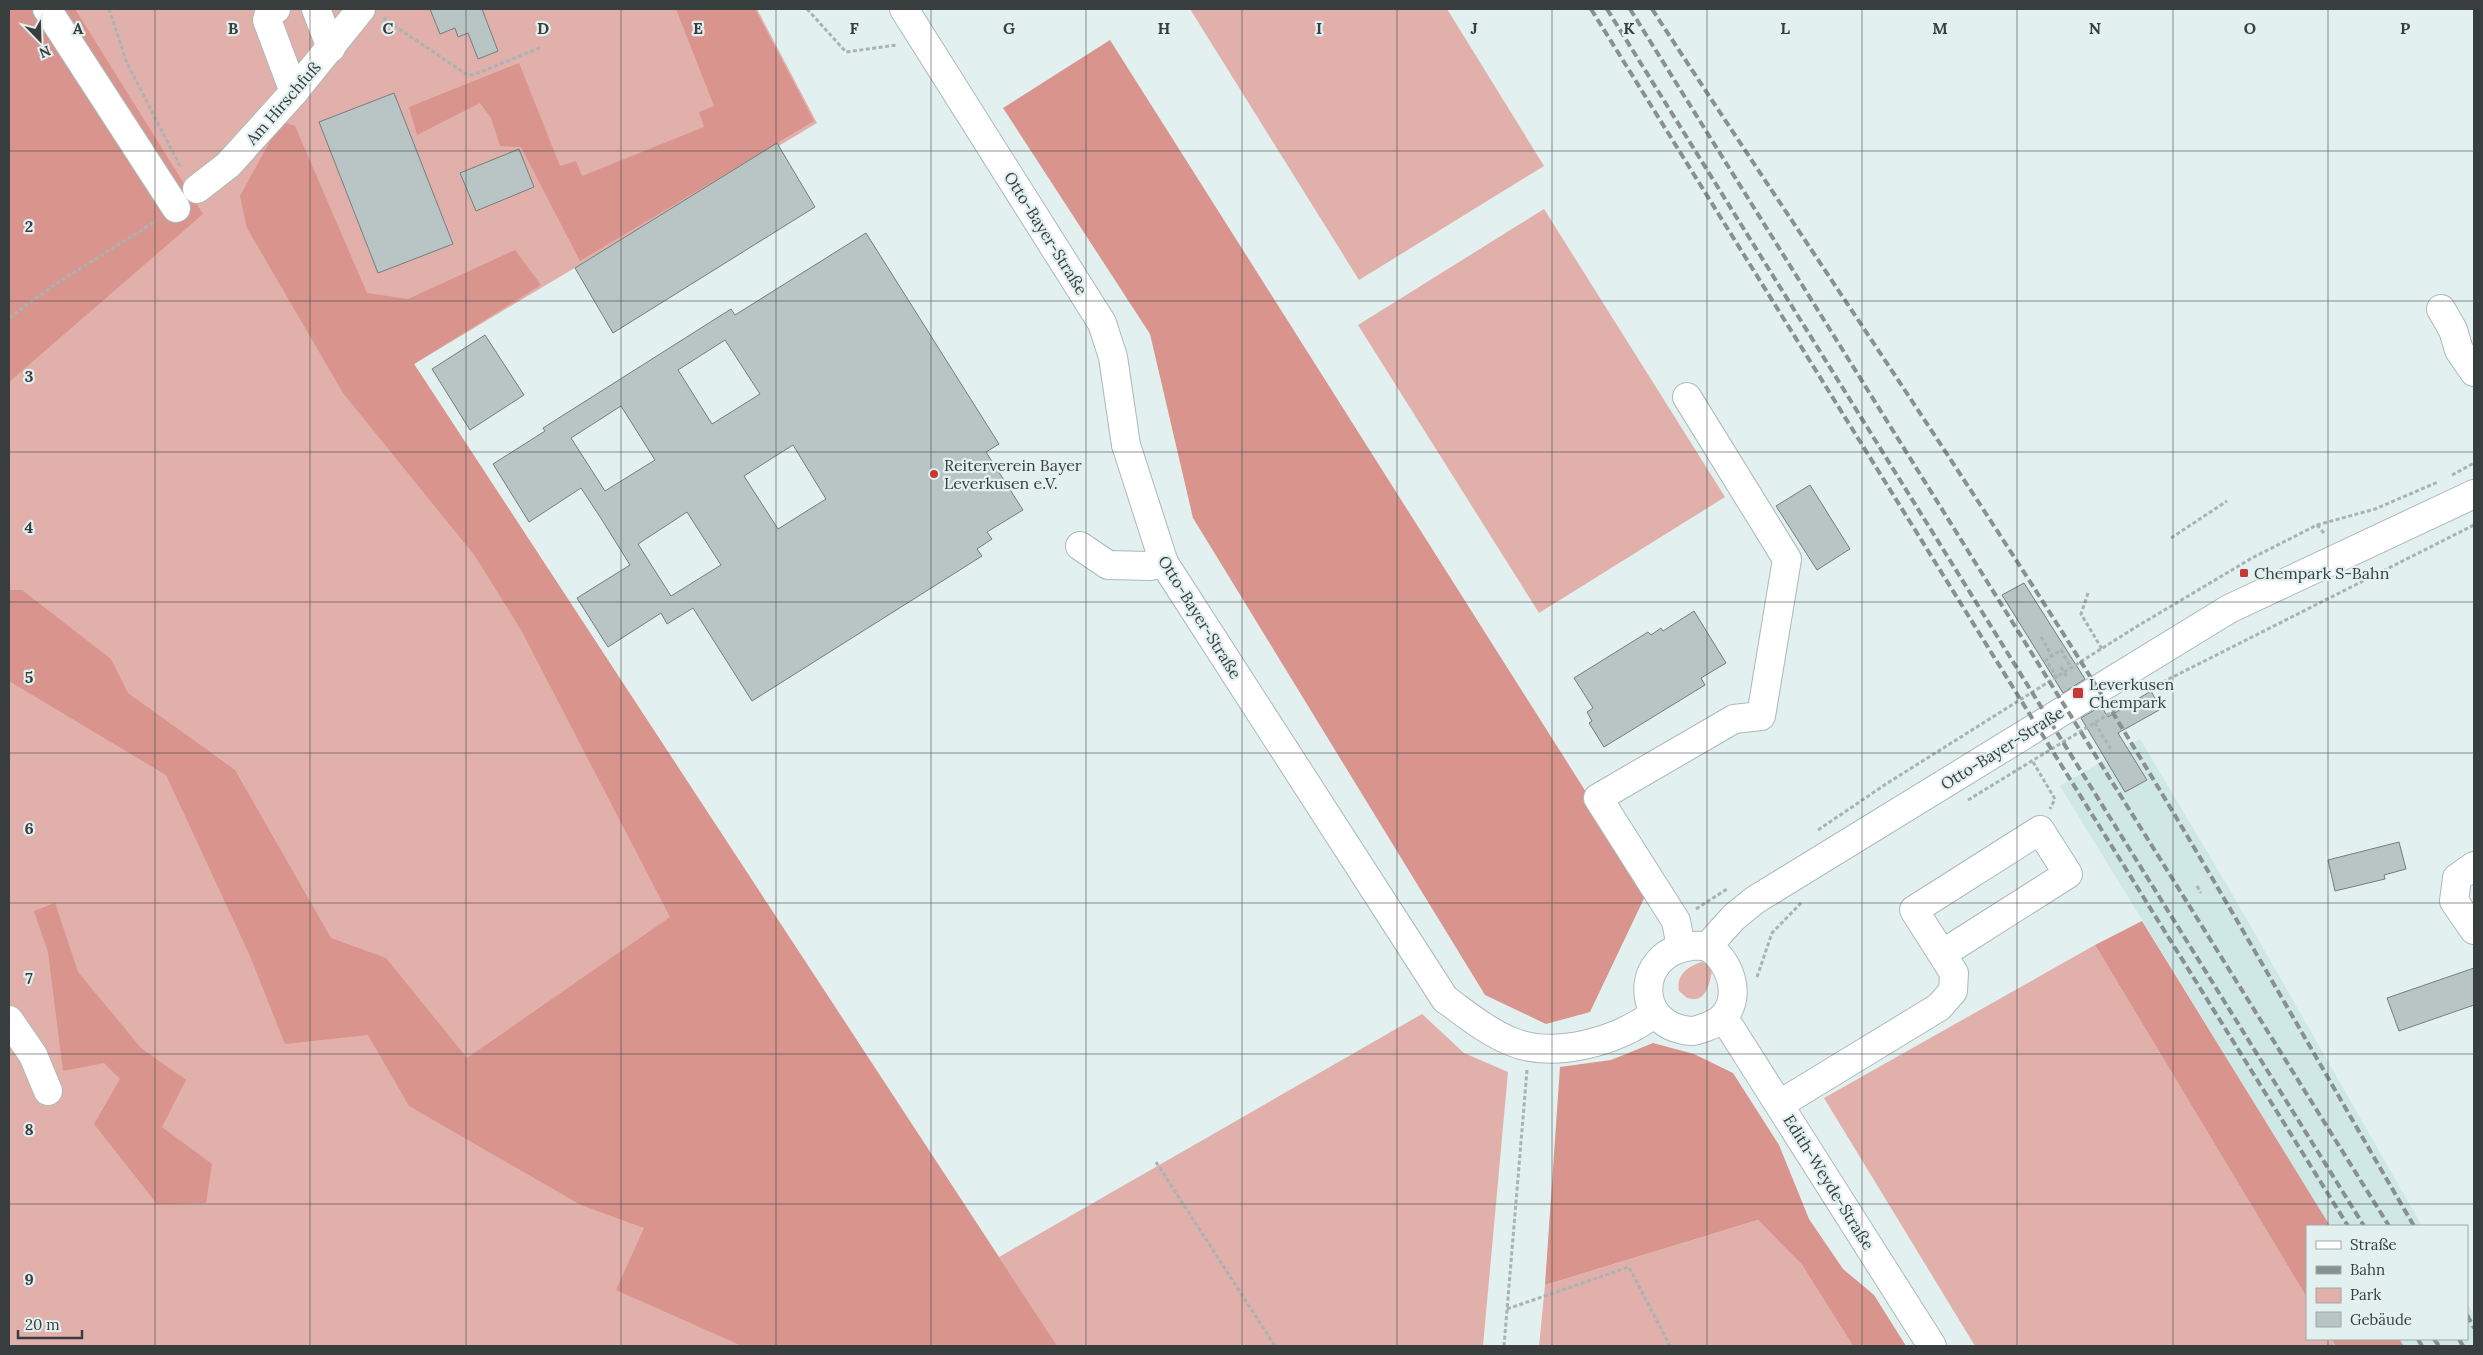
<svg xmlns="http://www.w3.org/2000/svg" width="2483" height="1355" font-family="Lora,serif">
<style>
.built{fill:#cfe7e5}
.green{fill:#e2b0ab}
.forest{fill:#d8948d}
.building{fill:#b8c5c4;stroke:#737f7e;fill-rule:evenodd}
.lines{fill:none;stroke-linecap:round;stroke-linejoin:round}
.minor-casing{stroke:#acb9b8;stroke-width:30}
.path{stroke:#a8b3b2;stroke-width:3;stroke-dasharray:4 2.5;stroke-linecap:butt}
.minor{stroke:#fff;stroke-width:28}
.rail{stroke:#889190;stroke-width:4;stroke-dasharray:8 4;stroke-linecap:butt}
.grid{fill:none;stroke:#383e3d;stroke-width:1;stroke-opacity:0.55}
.poi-dot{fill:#c63736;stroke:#e2f0ef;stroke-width:2}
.labels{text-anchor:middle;stroke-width:4.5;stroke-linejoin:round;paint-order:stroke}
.street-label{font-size:16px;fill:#383e3d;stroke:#e2f0ef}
.poi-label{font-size:16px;fill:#383e3d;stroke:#e2f0ef;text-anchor:start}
.grid-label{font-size:16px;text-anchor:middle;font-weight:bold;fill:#383e3d;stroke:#e2f0ef;stroke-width:4.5;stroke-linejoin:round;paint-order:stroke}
</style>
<rect width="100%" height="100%" fill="#e2f0ef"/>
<g class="built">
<path d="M2140 739 2231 892 2422 1226H2330L2060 786Z"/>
<path d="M2467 1303 2474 1315V1346H2404L2399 1339H2467Z"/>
</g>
<g class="green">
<path d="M9 9H757L817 123 414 364 999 1257 1422 1014 1464 1053 1508 1072 1483 1346H9Z"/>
<path d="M1190 9H1447L1544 166 1359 280Z"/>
<path d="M1544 209 1725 497 1539 613 1358 325Z"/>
<path d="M2095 945 2307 1298V1339H2331L2336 1346H1975L1824 1098Z"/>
<path d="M1701 962 1706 963 1712 971C1709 985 1706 1004 1687 998L1679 991C1676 975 1687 967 1701 962Z"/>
<path d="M1758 1220 1802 1265 1853 1346H1539L1545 1285Z"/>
</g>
<g class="forest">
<path d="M9 9H75L203 214 9 382Z"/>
<path d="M676 9H755L814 121 580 261 521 147 500 146 491 118 480 103 417 135 409 107 519 63 560 166 576 161 582 176 704 127 699 112 714 106Z"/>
<path d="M1110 40 1648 890 1590 1012 1546 1024 1485 995 1193 518 1150 334 1003 108Z"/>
<path d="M281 121 295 126 367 293 408 299 515 250 541 285 414 364 1057 1346H742L616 1290 644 1228 581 1205 409 1106 368 1035 285 1044 250 956 166 775 9 681V590H22L111 659 128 693 235 770 331 938 386 958 467 1058 670 917 521 630 475 556 343 393 247 228 240 196Z"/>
<path d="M55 903 78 972 141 1048 186 1080 162 1127 212 1164 206 1203 157 1204 94 1124 120 1079 104 1063 63 1071 48 952 34 911Z"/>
<path d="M2142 921 2330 1226H2307V1298L2095 945Z"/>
<path d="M1653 1043 1694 1054 1733 1073 1779 1145 1809 1219 1843 1269 1874 1295 1906 1346H1853L1802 1265 1758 1220 1545 1285 1560 1067 1611 1060Z"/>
<path d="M2331 1339H2399L2404 1346H2336Z"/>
</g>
<g class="building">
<path d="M430 9H482L498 51 478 59 468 33 458 37 455 28 440 34Z"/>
<path d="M394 93 453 244 378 273 319 122Z"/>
<path d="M777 143 815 207 613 333 575 268Z"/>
<path d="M519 149 534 187 476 211 460 173Z"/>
<path d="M866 233 999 444 986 452 1023 510 987 532 992 539 977 549 982 556 752 701 693 608 667 624 661 613 608 647 577 598 630 565 602 520 581 488 529 522 493 464 545 431 543 428 731 309 735 315ZM725 340 760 394 712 424 678 370ZM621 406 655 460 605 491 571 438ZM793 445 826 499 778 529 744 476ZM687 512 721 565 671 596 638 544Z"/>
<path d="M485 335 524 395 470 430 432 369Z"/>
<path d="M1810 485 1850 549 1817 570 1776 506Z"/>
<path d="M2024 583 2085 679 2063 693 2002 595Z"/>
<path d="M1694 611 1726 663 1701 678 1705 685 1604 747 1589 723 1592 721 1587 712 1593 708 1574 678 1648 632 1651 635 1661 628 1663 631Z"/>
<path d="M2151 691 2161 709 2118 733 2147 780 2125 792 2081 718 2101 706 2108 717Z"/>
<path d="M2399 842 2406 869 2384 875 2385 879 2335 891 2328 860Z"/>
<path d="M2474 968V1005L2399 1031 2387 998Z"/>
</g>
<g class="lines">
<g class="minor-casing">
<g id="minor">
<path d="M47 9 176 208"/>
<path d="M276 9 269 13 267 20 294 92"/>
<path d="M316 9 331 48"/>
<path d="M904 9 1102 323 1113 357 1126 445 1164 563 1445 999C1466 1014 1486 1031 1510 1041 1554 1060 1618 1041 1655 1013"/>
<path d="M197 189 228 165 294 92 361 9"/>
<path d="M2441 309 2453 330 2459 350 2474 372"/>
<path d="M1080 546 1108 565 1150 566 1164 563"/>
<path d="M2474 866 2457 878 2454 901 2474 930"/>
<path d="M1691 946C1696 946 1702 945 1707 947 1711 948 1718 955 1721 959 1739 983 1738 1017 1706 1027 1701 1029 1696 1031 1691 1031 1634 1027 1634 953 1691 946Z"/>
<path d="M1681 947 1676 921 1598 798 1734 719 1761 716 1787 559 1687 397"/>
<path d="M1707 947 1734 917 1755 900 2229 609 2474 494"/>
<path d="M1724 1018 1932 1346"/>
<path d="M9 1020 33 1055 48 1091"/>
<path d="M1780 1104 1939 1007 1953 991 1954 973 1914 910 2040 830 2068 874 1942 954"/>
</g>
</g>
<g class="path">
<path d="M109 9 127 63 181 168"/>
<path d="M807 9 846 52 897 45"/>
<path d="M383 18 466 74 473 75 542 47"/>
<path d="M9 318 54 285 156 221"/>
<path d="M2452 475 2474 463"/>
<path d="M2317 525 2324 533"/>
<path d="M2171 538 2227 501"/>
<path d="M2088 593 2081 614 2102 649"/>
<path d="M2041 637 2052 656"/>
<path d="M2061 667 2067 677"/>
<path d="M2057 678 2046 660 2061 650 2072 669"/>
<path d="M2151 688 2474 525"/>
<path d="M2095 723 2112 751"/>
<path d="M2033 762 2055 799 2050 809"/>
<path d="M1968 800 2135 698"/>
<path d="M1818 830 1886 784 2136 627 2252 558 2317 525 2375 509 2438 482"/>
<path d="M2197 886 2201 893"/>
<path d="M1696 909 1727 889"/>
<path d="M1757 977 1772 933 1801 903"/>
<path d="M1156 1162 1275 1346"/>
<path d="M1507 1309 1629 1267 1670 1346"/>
<path d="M1504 1346 1527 1070"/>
</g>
<use href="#minor" class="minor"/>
<g class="rail">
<path d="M1591 9 2348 1226"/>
<path d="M1607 9 2364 1226"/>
<path d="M1630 9 2389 1226"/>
<path d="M1652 9C1802 239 1958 464 2103 697 2211 871 2311 1050 2414 1226"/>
<path d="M2467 1315 2474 1328"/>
<path d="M2418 1339 2422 1346"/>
<path d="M2434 1339 2439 1346"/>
<path d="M2459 1339 2463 1346"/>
</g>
</g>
<path class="grid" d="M155 9V1346M310 9V1346M466 9V1346M621 9V1346M776 9V1346M931 9V1346M1086 9V1346M1242 9V1346M1397 9V1346M1552 9V1346M1707 9V1346M1862 9V1346M2017 9V1346M2173 9V1346M2328 9V1226M9 151H2474M9 301H2474M9 452H2474M9 602H2474M9 753H2474M9 903H2474M9 1054H2474M9 1204H2474M2328 1339V1346"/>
<g class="poi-dot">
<circle cx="934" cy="474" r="5"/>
<rect x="2239" y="568" width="10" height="10" rx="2.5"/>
<rect x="2072" y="687" width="12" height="12" rx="2.5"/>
</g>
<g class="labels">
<g class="street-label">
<text transform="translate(283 103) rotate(-49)" y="6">Am Hirschfuß</text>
<text transform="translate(1046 233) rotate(58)" y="6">Otto-Bayer-Straße</text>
<text transform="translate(1200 617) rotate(58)" y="6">Otto-Bayer-Straße</text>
<text transform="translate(2002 748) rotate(-32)" y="6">Otto-Bayer-Straße</text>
<text transform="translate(1829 1182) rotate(58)" y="6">Edith-Weyde-Straße</text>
</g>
<g class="poi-label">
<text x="944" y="471">Reiterverein Bayer<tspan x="944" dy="18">Leverkusen e.V.</tspan></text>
<text x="2254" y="579">Chempark S-Bahn</text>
<text x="2089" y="690">Leverkusen<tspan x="2089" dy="18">Chempark</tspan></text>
</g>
</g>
<g class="grid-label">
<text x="78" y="34">A</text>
<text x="233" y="34">B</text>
<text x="388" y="34">C</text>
<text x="543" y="34">D</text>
<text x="698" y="34">E</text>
<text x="854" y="34">F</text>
<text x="1009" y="34">G</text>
<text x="1164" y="34">H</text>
<text x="1319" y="34">I</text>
<text x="1474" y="34">J</text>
<text x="1629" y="34">K</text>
<text x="1785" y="34">L</text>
<text x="1940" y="34">M</text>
<text x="2095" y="34">N</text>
<text x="2250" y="34">O</text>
<text x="2405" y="34">P</text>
<text x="29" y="232">2</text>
<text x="29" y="382">3</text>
<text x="29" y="533">4</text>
<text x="29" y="683">5</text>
<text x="29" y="834">6</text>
<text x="29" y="984">7</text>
<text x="29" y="1135">8</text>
<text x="29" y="1285">9</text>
</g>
<rect width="2483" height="1355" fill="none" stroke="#383e3d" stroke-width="20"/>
<rect x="2306" y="1225" width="162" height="115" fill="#e2f0ef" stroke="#9ea9a8"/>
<rect x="2316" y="1241" width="25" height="8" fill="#ffffff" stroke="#9ea9a8"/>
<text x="2350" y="1250" font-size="15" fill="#383e3d">Straße</text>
<rect x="2316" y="1266" width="25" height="8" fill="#889190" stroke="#9ea9a8"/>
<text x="2350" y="1275" font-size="15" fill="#383e3d">Bahn</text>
<rect x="2316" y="1288" width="25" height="15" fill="#e2b0ab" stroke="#9ea9a8"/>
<text x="2350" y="1300" font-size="15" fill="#383e3d">Park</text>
<rect x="2316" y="1312" width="25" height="15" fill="#b8c5c4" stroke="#9ea9a8"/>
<text x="2350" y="1325" font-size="15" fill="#383e3d">Gebäude</text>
<g transform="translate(40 40) rotate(157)" stroke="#e2f0ef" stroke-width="4" paint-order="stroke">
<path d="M0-4L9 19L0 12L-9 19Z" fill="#383e3d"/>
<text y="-8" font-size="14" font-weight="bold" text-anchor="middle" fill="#383e3d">N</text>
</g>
<path d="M18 1330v8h64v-8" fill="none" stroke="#383e3d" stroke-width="2.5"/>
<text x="25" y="1330" font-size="15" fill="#383e3d" stroke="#e2f0ef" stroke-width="4" paint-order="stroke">20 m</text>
</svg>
